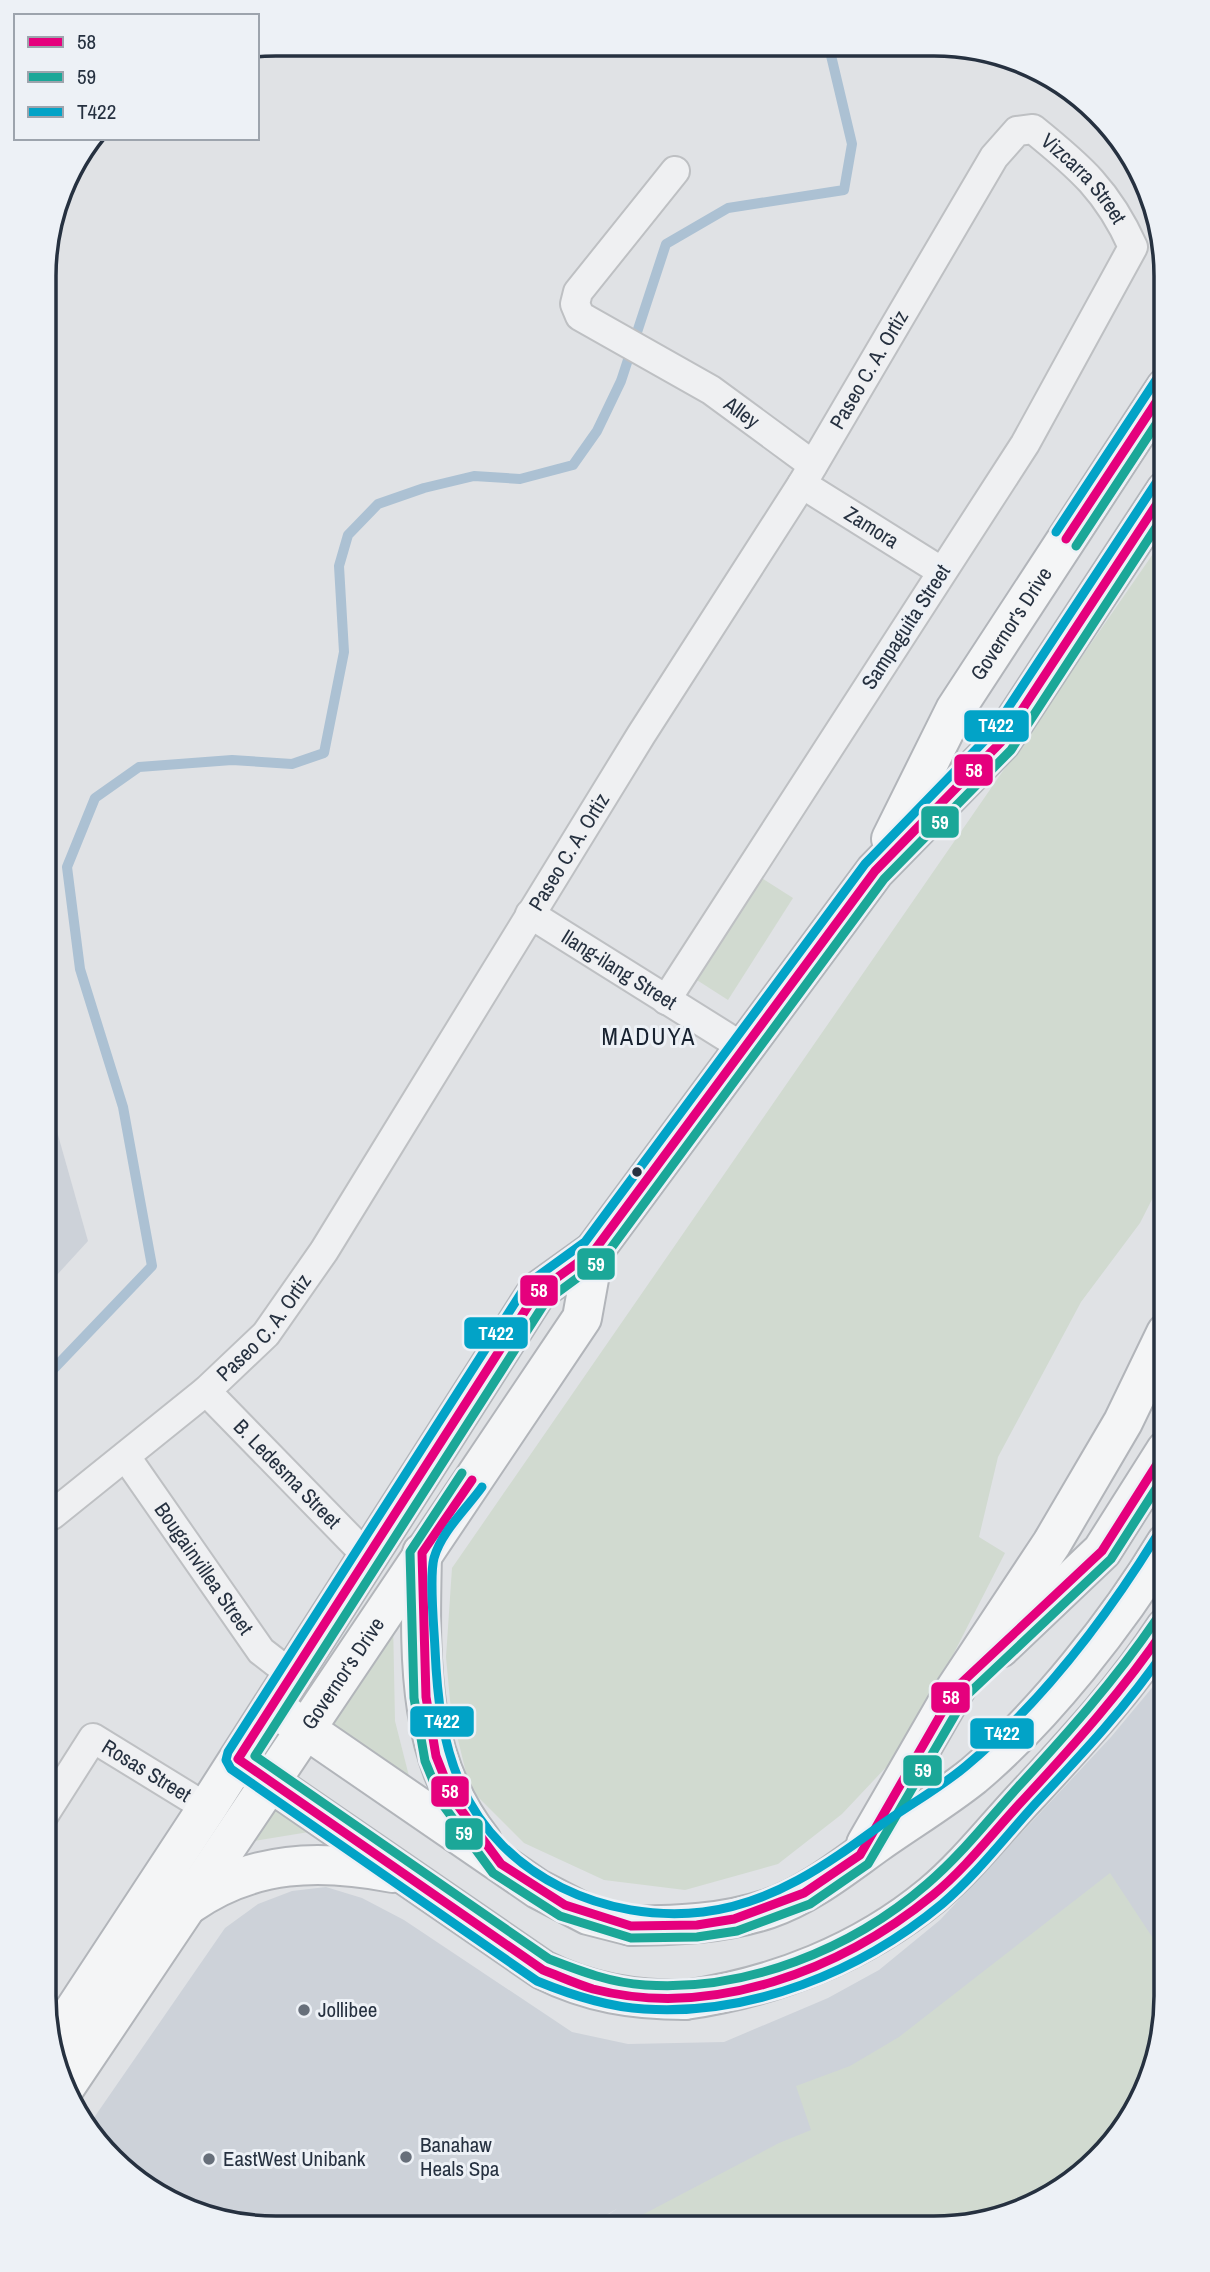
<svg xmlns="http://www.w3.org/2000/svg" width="1210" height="2272" font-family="'Archivo Narrow',sans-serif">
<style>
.built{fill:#cdd2d9}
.green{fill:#d1dad0}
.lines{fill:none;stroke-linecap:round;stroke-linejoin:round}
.stream{stroke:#acc1d3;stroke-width:10}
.minor-casing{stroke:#bec0c3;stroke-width:32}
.trunk-casing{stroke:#b2b5ba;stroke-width:42}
.motorway-casing{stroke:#b2b5ba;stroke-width:42}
.minor{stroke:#eff0f2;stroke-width:28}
.trunk{stroke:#f4f5f6;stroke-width:38}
.motorway{stroke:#f4f5f6;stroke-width:38}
.bus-1-casing{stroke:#edf1f6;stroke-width:14}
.bus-2-casing{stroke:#edf1f6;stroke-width:14}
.bus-3-casing{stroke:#edf1f6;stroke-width:14}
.bus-1{stroke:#e5007d;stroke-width:9}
.bus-2{stroke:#1ba798;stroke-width:9}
.bus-3{stroke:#02a3c7;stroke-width:9}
.bus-dot{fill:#263140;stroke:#edf1f6;stroke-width:2.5}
.poi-dot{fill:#676f7a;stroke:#edf1f6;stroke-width:2.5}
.labels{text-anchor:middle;stroke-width:6;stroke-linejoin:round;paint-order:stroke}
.street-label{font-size:21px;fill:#263140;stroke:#edf1f6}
.poi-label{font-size:21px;fill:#263140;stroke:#edf1f6;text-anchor:start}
.quarter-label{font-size:24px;letter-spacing:2px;fill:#182230;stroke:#edf1f6}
.rim{fill:none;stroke:#263140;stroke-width:3.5}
.line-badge{stroke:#edf1f6;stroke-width:2.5}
.badge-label{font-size:19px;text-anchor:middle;font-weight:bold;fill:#fff}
</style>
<rect width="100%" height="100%" fill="#e0e2e5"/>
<g class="built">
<path d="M45 1089 88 1241 45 1288Z"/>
<path d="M1166 1671V2012L1149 2085 1118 2138 1064 2189 1009 2216 934 2228 590 2227 618 2208 587 2227 245 2226 187 2210 123 2171 91 2122 225 1928 258 1904 292 1891 326 1887 362 1898 404 1920 572 2032 628 2044 724 2042 828 1998 879 1970 940 1920 1111 1737Z"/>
</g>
<g class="green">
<path d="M1166 535V1172L1140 1223 1081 1302 998 1457 979 1537 1005 1553 907 1745 842 1814 778 1864 685 1890 604 1880 524 1843 470 1789 451 1711 446 1657 452 1568Z"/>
<path d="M754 873 793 898 728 1000 689 975Z"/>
<path d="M393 1621 395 1721 412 1788 322 1723Z"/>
<path d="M272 1797 321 1830 242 1843Z"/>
<path d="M1110 1873 1166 1958V2012L1149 2085 1118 2138 1064 2189 1009 2216 934 2228 619 2227 779 2143 811 2130 796 2086 850 2066 899 2037Z"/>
</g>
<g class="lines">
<path class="stream" d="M44 1379 152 1266 123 1107 80 969 67 867 95 798 139 767 232 760 292 764 324 753 344 652 339 566 348 535 378 504 424 488 474 476 520 479 573 465 597 431 621 381 666 244 728 208 844 190 852 144 829 47"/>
<g class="minor-casing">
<g id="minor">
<path id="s1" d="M675 171 578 292 575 304 580 316 711 390 813 465"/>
<path id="s2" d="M802 484 941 571"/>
<path id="s3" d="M530 914 744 1048"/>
<path id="s4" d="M206 1391 367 1556"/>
<path id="s5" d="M126 1457 261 1651 292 1675"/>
<path id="s6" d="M52 1515 206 1391 266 1334 324 1251 641 735 802 484 994 157 1017 131 1033 129C1080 167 1108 191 1133 247L1025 444 666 1000"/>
<path id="s7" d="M44 1815 93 1738 207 1808"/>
</g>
</g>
<g class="trunk-casing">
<g id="trunk">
<path id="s8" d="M891 839 955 710 1166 387"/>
<path d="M422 1553C420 1656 415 1756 482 1841"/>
<path d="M282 1713 538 1889 588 1915 631 1926"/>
<path d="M248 1767 543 1970C589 1993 634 2000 685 2000"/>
<path d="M190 1904C253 1860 320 1859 393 1873"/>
<path d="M52 2044 209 1805 537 1292 594 1251 875 871 1001 742 1166 490"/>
<path id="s9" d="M66 2086 582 1318 594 1251"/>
</g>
</g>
<g class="motorway-casing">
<g id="motorway">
<path d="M1000 1648 1102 1551 1166 1450"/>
<path d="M866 1844 956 1688 1052 1543 1123 1422 1166 1333"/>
<path d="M631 1926C679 1925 722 1924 768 1909 809 1895 842 1868 877 1843 908 1821 943 1800 973 1776 1043 1717 1119 1621 1166 1543"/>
<path d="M685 2000C775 1987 862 1953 932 1895 968 1865 998 1825 1031 1791 1079 1739 1127 1687 1166 1627"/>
</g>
</g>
<use href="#minor" class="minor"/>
<use href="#trunk" class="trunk"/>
<use href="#motorway" class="motorway"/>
<g class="bus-1-casing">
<g id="bus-1">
<path d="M1066 539 1166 387"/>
<path d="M472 1480 422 1553 426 1697 436 1756 453 1799 501 1864 565 1905 631 1926 697 1925 734 1919 804 1893 860 1855 956 1688 1102 1551 1166 1450"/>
<path d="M1166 1627C1124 1689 1075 1744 1024 1799 994 1831 967 1867 933 1895 841 1970 712 2020 593 1989 576 1984 559 1976 543 1970L238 1759 537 1292 594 1251 875 871 1001 742 1166 490"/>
</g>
</g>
<g class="bus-2-casing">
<g id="bus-2">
<path d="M1076 546 1166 409"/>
<path d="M462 1473 410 1552 414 1698 425 1761 443 1805 493 1873 560 1916 631 1938 697 1937 737 1931 810 1904 868 1864 966 1696 1111 1559 1166 1473"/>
<path d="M1156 1620C1115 1680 1067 1734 1018 1787 988 1820 961 1855 927 1884 852 1949 746 1992 645 1985 611 1983 580 1971 549 1959L255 1756 546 1301 603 1259 884 879 1011 750 1166 512"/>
</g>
</g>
<g class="bus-3-casing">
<g id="bus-3">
<path d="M1156 483 991 734 865 864 585 1242 527 1284 228 1752 226 1760 231 1769 537 1981C571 1995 607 2007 644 2009 751 2016 860 1972 942 1904 977 1874 1005 1837 1036 1803 1082 1754 1128 1705 1166 1649"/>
<path d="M1056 532 1156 380"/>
<path d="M482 1487C467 1508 441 1532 434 1558 429 1577 434 1627 435 1649 437 1695 442 1743 461 1785 502 1878 607 1923 703 1912 774 1903 826 1865 881 1825 909 1805 940 1788 966 1766 1042 1702 1104 1621 1156 1537"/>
</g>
</g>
<use href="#bus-1" class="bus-1"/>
<use href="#bus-2" class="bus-2"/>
<use href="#bus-3" class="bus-3"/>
</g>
<circle class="bus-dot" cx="637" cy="1172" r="6"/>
<g class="poi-dot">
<circle cx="304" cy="2010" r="7"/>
<circle cx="406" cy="2157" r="7"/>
<circle cx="209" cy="2159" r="7"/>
</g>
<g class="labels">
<g class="street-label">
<text dy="7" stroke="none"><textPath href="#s6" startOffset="1787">Vizcarra Street</textPath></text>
<text dy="7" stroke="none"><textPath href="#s6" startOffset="1418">Paseo C. A. Ortiz</textPath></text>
<text dy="7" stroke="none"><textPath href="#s1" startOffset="369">Alley</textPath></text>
<text dy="7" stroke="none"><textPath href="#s2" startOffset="82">Zamora</textPath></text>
<text dy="7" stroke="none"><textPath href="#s8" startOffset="247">Governor's Drive</textPath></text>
<text transform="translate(906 627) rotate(-57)" y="7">Sampaguita Street</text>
<text dy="7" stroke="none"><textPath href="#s6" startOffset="850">Paseo C. A. Ortiz</textPath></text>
<text dy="7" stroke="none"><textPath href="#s3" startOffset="105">Ilang-ilang Street</textPath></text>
<text dy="7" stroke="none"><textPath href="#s6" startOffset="284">Paseo C. A. Ortiz</textPath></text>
<text dy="7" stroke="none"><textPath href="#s4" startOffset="116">B. Ledesma Street</textPath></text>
<text dy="7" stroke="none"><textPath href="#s5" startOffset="136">Bougainvillea Street</textPath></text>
<text dy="7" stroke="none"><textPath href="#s9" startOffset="497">Governor's Drive</textPath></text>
<text dy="7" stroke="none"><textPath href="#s7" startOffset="154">Rosas Street</textPath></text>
</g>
<g class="poi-label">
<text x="318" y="2017">Jollibee</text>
<text x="420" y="2152">Banahaw<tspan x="420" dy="24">Heals Spa</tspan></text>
<text x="223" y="2166">EastWest Unibank</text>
</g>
<g class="quarter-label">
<text x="649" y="1045">MADUYA</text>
</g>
</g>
<path d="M0 0H1210V2272H0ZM276 56H934A220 220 0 0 1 1154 276V1996A220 220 0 0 1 934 2216H276A220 220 0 0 1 56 1996V276A220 220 0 0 1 276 56Z" fill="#edf1f6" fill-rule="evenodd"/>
<path class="rim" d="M276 56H934A220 220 0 0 1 1154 276V1996A220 220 0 0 1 934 2216H276A220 220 0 0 1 56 1996V276A220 220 0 0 1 276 56Z"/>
<g class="line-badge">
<rect x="963" y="709" width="67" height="34" rx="7" fill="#02a3c7"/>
<rect x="953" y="753" width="41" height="34" rx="7" fill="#e5007d"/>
<rect x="920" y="805" width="40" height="34" rx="7" fill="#1ba798"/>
<rect x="576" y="1247" width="40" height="34" rx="7" fill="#1ba798"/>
<rect x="519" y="1274" width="40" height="33" rx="7" fill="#e5007d"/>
<rect x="463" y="1316" width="66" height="34" rx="7" fill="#02a3c7"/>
<rect x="930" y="1681" width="41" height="33" rx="7" fill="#e5007d"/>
<rect x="409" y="1705" width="66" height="33" rx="7" fill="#02a3c7"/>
<rect x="969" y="1717" width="66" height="33" rx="7" fill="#02a3c7"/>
<rect x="902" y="1754" width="41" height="33" rx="7" fill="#1ba798"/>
<rect x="430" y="1775" width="40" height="33" rx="7" fill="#e5007d"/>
<rect x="444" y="1817" width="40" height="34" rx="7" fill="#1ba798"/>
</g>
<g class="badge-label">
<text x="996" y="732">T422</text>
<text x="974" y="777">58</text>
<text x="940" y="829">59</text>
<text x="596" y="1271">59</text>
<text x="539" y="1297">58</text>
<text x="496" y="1340">T422</text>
<text x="951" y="1704">58</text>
<text x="442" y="1728">T422</text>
<text x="1002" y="1740">T422</text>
<text x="923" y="1777">59</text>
<text x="450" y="1798">58</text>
<text x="464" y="1840">59</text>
</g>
<rect x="14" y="14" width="245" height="126" fill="#edf1f6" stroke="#9da4ad" stroke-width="2"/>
<rect x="28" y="37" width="35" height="10" fill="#e5007d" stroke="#9da4ad" stroke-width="2"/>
<text x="77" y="49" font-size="21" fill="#263140">58</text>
<rect x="28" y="72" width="35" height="10" fill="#1ba798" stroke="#9da4ad" stroke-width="2"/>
<text x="77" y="84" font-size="21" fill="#263140">59</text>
<rect x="28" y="107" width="35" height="10" fill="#02a3c7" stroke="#9da4ad" stroke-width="2"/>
<text x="77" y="119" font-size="21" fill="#263140">T422</text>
</svg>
